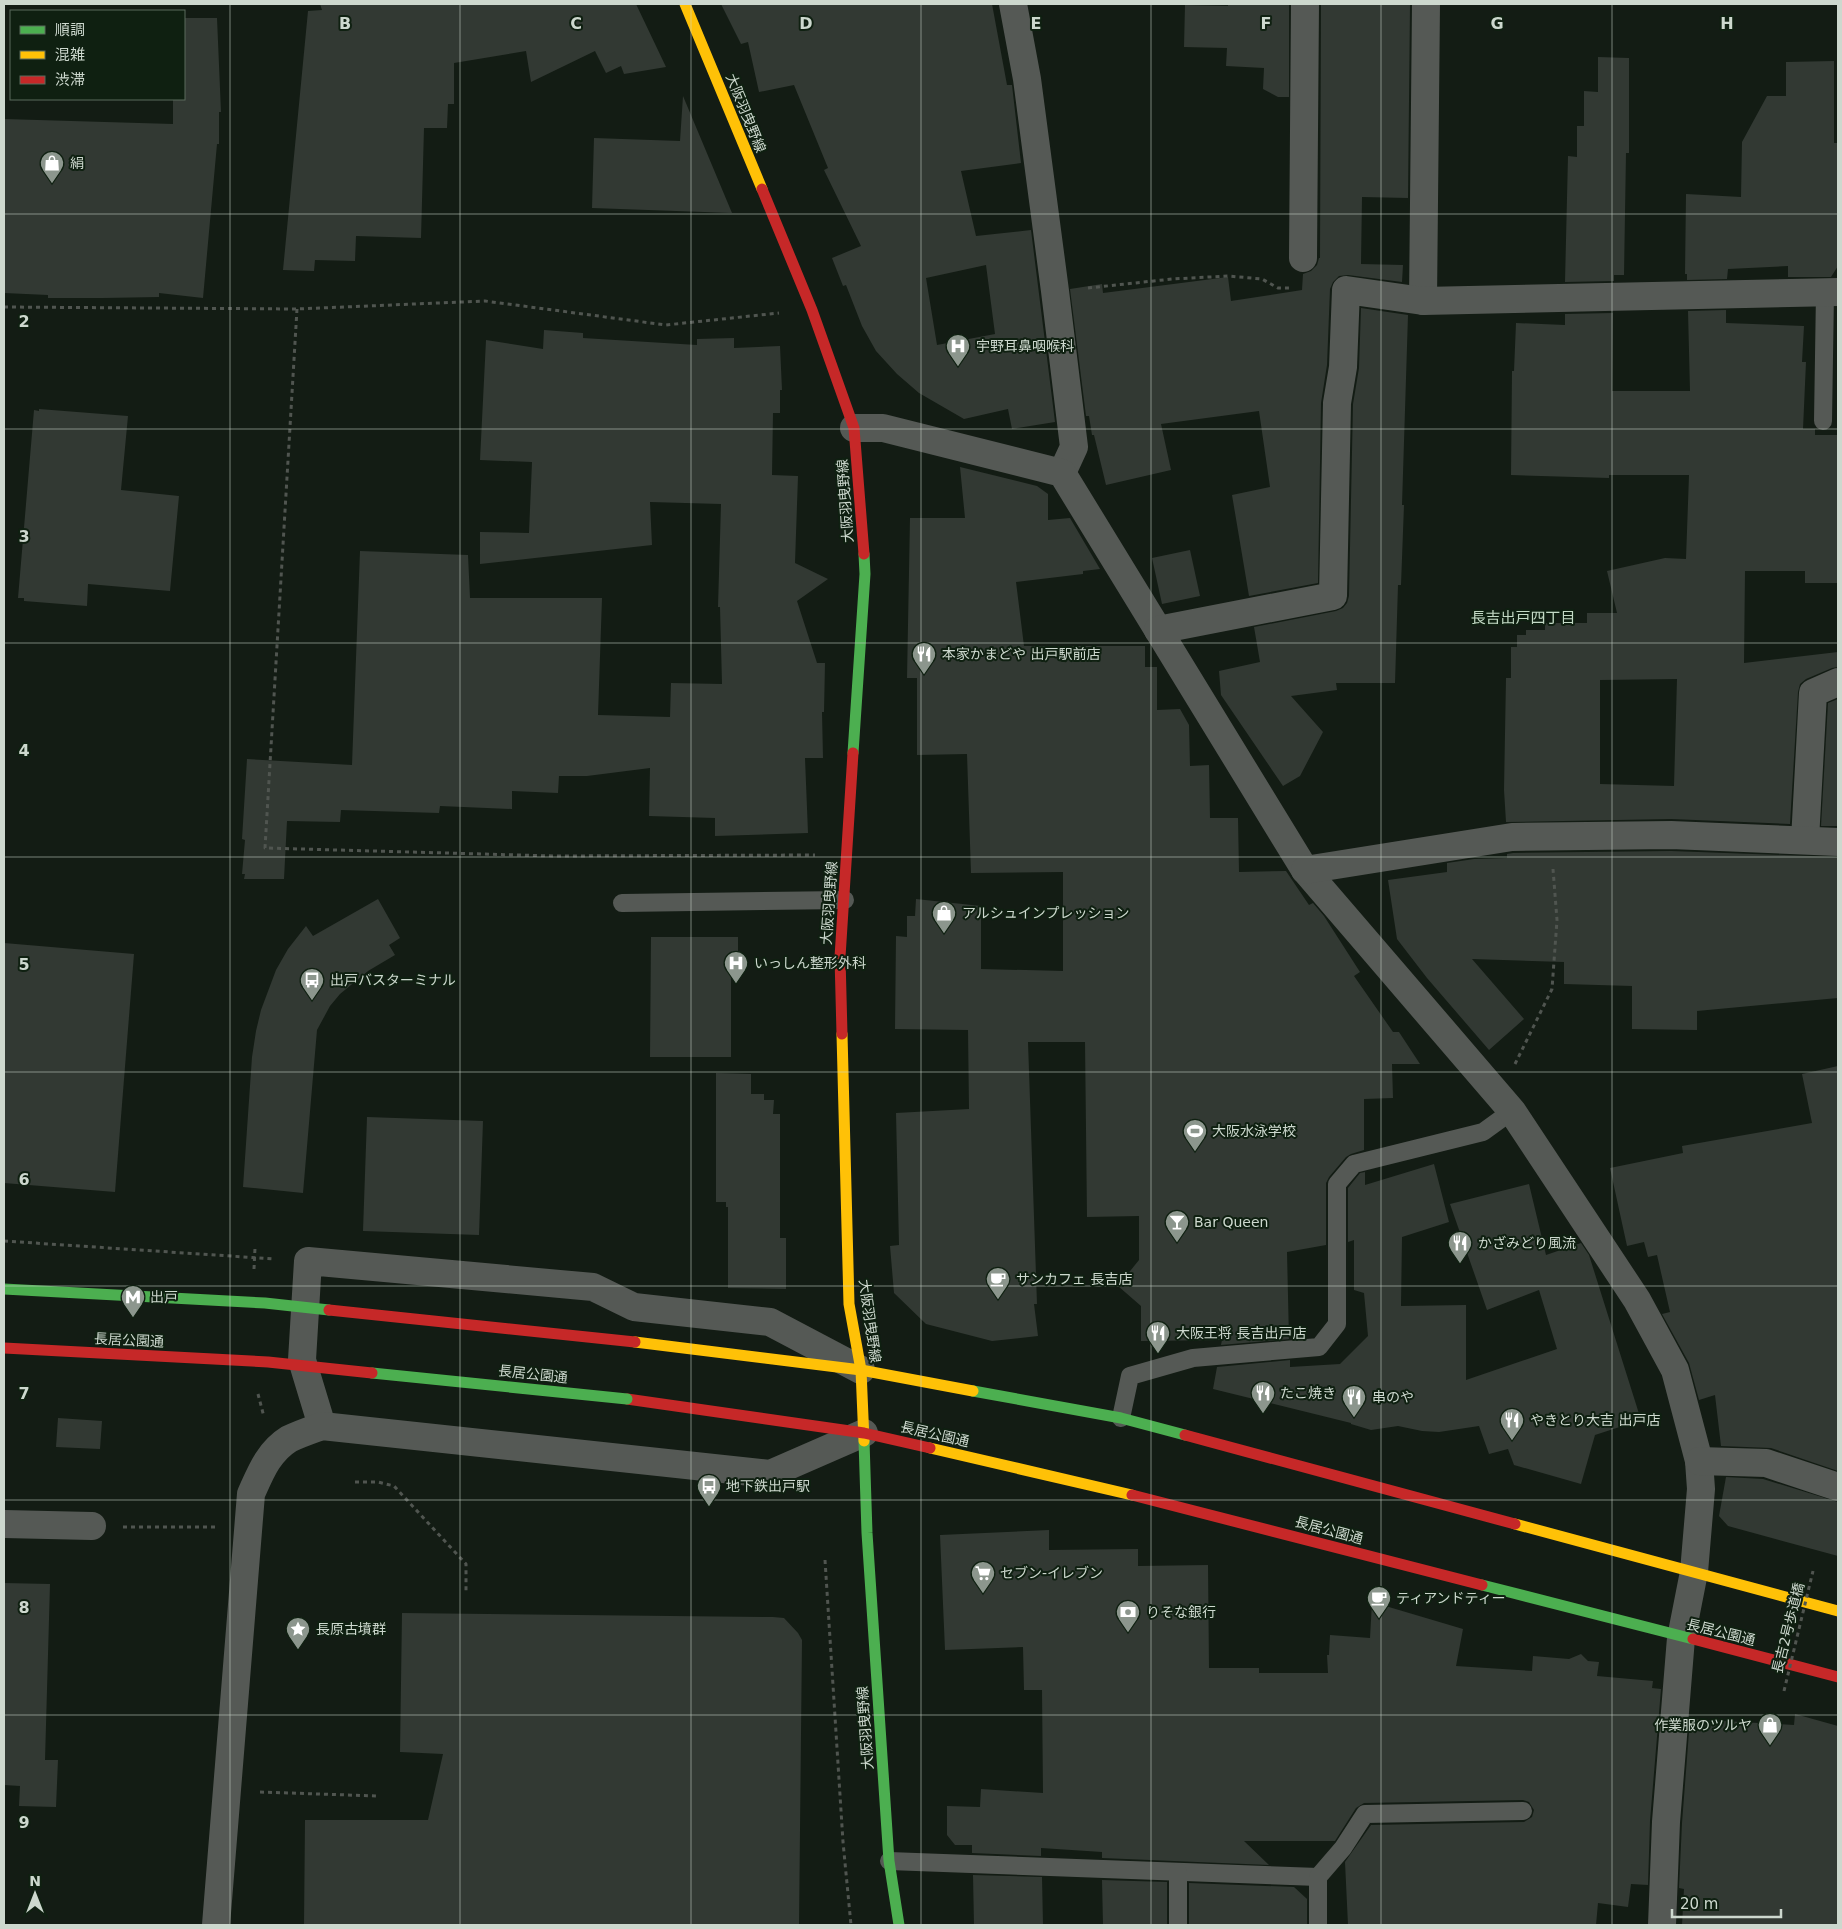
<svg xmlns="http://www.w3.org/2000/svg" width="1842" height="1929" font-family="'DejaVu Sans','Noto Sans JP',sans-serif">
<style>
.building{fill:#323933;fill-rule:evenodd}
.lines{fill:none;stroke-linecap:round;stroke-linejoin:round}
.path{stroke:#505550;stroke-width:3;stroke-dasharray:4 4;stroke-linecap:butt}
.lane{stroke:#555955;stroke-width:18}
.street{stroke:#555955;stroke-width:28}
.fast{stroke:#4caf50;stroke-width:11}
.slow{stroke:#ffc107;stroke-width:11}
.jam{stroke:#c62828;stroke-width:11}
.path-bridge{stroke:#505550;stroke-width:3;stroke-dasharray:4 4;stroke-linecap:butt}
.fast-bridge{stroke:#4caf50;stroke-width:11}
.jam-bridge{stroke:#c62828;stroke-width:11}
.grid{fill:none;stroke:#cdd8ce;stroke-width:1;stroke-opacity:0.55}
.labels{text-anchor:middle;stroke-width:4;stroke-linejoin:round;paint-order:stroke}
.street-label{font-size:14px;fill:#cdd8ce;stroke:#0f2011}
.poi-label{font-size:14px;fill:#cdd8ce;stroke:#0f2011;text-anchor:start}
.neighbourhood-label{font-size:15px;fill:#c4dac6;stroke:#0f2011}
.grid-label{font-size:16px;text-anchor:middle;font-weight:bold;fill:#cdd8ce;stroke:#0f2011;stroke-width:4;stroke-linejoin:round;paint-order:stroke}
</style>
<rect width="100%" height="100%" fill="#131c14"/>
<g class="building">
<path d="M320 4H636L666 67 624 74 621 66 606 73 595 51 531 82 526 51 454 63V104H448L447 128H424L421 238 356 236 355 261 315 260 314 271 283 270 308 11 322 10Z"/>
<path d="M721 4H992L1007 85H1012L1021 163 961 171 976 236 1031 230 1055 422 1012 429 1008 409 964 419 919 393 897 374 876 351 862 326 846 285 843 286 832 258 861 246 824 170 828 168 794 85 759 92 748 42 741 44ZM986 265 995 334 937 345 926 278Z"/>
<path d="M1228 4H1289V97H1278L1263 89 1264 68 1226 66 1227 48 1184 47 1185 5 1228 6Z"/>
<path d="M1321 4H1410L1408 198 1362 197 1361 264 1403 265 1402 282 1348 275 1339 276 1333 282 1330 289 1327 365 1321 403 1318 583 1249 596 1232 495 1270 487 1259 411 1161 424 1171 470 1106 485 1094 435H1092L1089 416H1086L1070 289 1102 284 1103 293 1228 277 1231 301 1302 290 1303 274 1311 271 1317 265 1319 258H1320Z"/>
<path d="M184 18H217L221 112H219V144H217L203 298 159 293V297L103 298H48V295L4 293V119L173 124V99H184Z"/>
<path d="M1598 57 1629 58V153H1626L1624 275H1614V281L1565 282 1568 156 1577 157V126H1584V91L1598 92Z"/>
<path d="M1834 61V143H1838V266L1831 277H1788V266L1728 269 1727 279 1687 280V274H1685L1686 194 1741 197 1742 142 1767 96H1786V62Z"/>
<path d="M683 96 732 213 592 208 594 138 680 141Z"/>
<path d="M1361 308 1408 315 1402 505H1404L1401 585H1398L1395 683H1336L1337 690 1291 696 1323 732 1300 776 1283 786 1221 695 1219 671 1260 662 1254 627 1336 611 1343 608 1347 603 1349 596 1353 404 1359 368Z"/>
<path d="M1726 310V323L1804 326 1802 362H1806L1803 429H1815V435H1838V583H1805V571H1745L1744 663 1838 652V667L1832 668 1806 679 1800 684 1798 692 1790 824 1671 819 1506 822 1504 790 1506 678H1511V647H1517V635H1526V630H1545V623H1587V613H1617L1607 571 1665 558 1686 559 1689 475H1609V478L1511 475 1512 371H1514L1516 323 1565 325V314L1613 313 1612 391H1690L1688 311ZM1677 679 1674 786 1600 784V680Z"/>
<path d="M544 330 583 333V338L697 345V339L734 338V348L780 346 782 390H780V413H773L772 475 798 476 795 563 828 579 797 601 817 663H825L824 712H822L823 758H805L808 833 715 836V818L649 816 650 768 587 776H559L558 793 512 791V809L440 806 439 813 341 810 340 822 287 821 284 879H244L245 874H242L245 840 242 839 247 759 352 765 360 551 468 555 470 598H602L598 715 670 717 671 683 722 684 720 607H718L721 504 650 502 652 545 480 564V532L529 533 532 462 480 460 486 340 543 349Z"/>
<path d="M39 409 128 416 121 490 179 496 170 591 88 584 87 606 24 601V598H18L34 410 39 411Z"/>
<path d="M960 467 1037 486 1048 494V520L1070 518 1100 569 1083 571V574L1016 582 1024 646H1145V667H1157V710L1180 709 1189 725 1190 766 1209 765 1210 818H1238L1239 872 1286 871 1309 905 1313 903 1324 916 1360 972 1354 976 1393 1032H1399L1420 1064H1392L1393 1098 1364 1099V1150L1351 1154 1346 1157 1329 1177 1326 1183V1245L1287 1252 1289 1339 1221 1345 1222 1340 1141 1341V1306L1118 1286 1139 1260V1216L1087 1217 1085 1042H1028L1037 1304H1034L1038 1336 992 1341 926 1324 894 1293 890 1246 899 1245 896 1113 969 1109 968 1030 895 1029 896 936 907 937V916H915L916 899 981 906V969L1063 971V872L971 873 967 754 917 755V678H907L910 518H965Z"/>
<path d="M1190 550 1200 596 1162 604 1152 558Z"/>
<path d="M1838 699V826H1821L1828 703Z"/>
<path d="M1671 851 1838 857V998L1697 1011V1030L1632 1029V986L1564 984V962L1472 959 1524 1019 1489 1050 1427 978 1397 939 1388 880 1447 872V863L1474 859 1507 858V854L1513 853Z"/>
<path d="M378 899 400 938 389 945 395 955 368 971 340 994 330 1006 317 1030 303 1193 243 1187 252 1057 256 1031 261 1010 276 970 288 949 306 926 313 936Z"/>
<path d="M651 937H738V966H731V1057H650Z"/>
<path d="M4 943 134 954 115 1192 4 1183Z"/>
<path d="M1838 1066V1471L1771 1448 1721 1446 1715 1395 1699 1400 1689 1363 1662 1314 1670 1312 1657 1255 1648 1257 1644 1242 1627 1246 1610 1168 1683 1153 1682 1146 1812 1123 1802 1074Z"/>
<path d="M716 1073 751 1074V1094H764V1100H774L773 1114H780V1238H786V1289L728 1288V1207H726V1202H716Z"/>
<path d="M367 1117 483 1121 479 1235 363 1231Z"/>
<path d="M1434 1164 1449 1222 1402 1237 1401 1306 1466 1305V1380L1557 1349 1539 1290 1487 1310 1450 1204 1529 1184 1546 1255 1581 1243 1589 1255 1641 1420 1595 1435 1581 1484 1514 1465 1508 1449 1489 1454 1479 1426 1439 1432 1422 1431 1398 1426 1371 1430 1351 1424V1423L1213 1389 1217 1367 1290 1360V1367L1340 1364 1368 1336 1364 1293 1354 1290V1240L1348 1242V1188L1360 1173 1365 1172V1185Z"/>
<path d="M58 1418 102 1421 100 1449 56 1447Z"/>
<path d="M1726 1477 1763 1479 1838 1502V1556L1728 1526 1719 1516Z"/>
<path d="M1049 1530V1550L1138 1549V1566L1208 1565 1209 1668H1259V1673H1328L1327 1655H1329L1330 1635 1370 1638 1372 1602 1463 1629 1456 1666 1532 1671 1533 1656 1569 1659 1581 1654 1588 1661 1599 1662 1597 1676 1653 1681 1652 1688 1661 1689 1650 1821 1648 1885 1631 1884 1628 1907 1598 1903 1596 1925H1348L1345 1862 1371 1825 1524 1822 1532 1817 1534 1810 1529 1802 1523 1800 1364 1803 1356 1808 1335 1841H1244L1269 1865 1102 1858V1852L1041 1848V1856L972 1853V1845H955L947 1835V1806L980 1807 981 1789 1043 1793 1042 1690H1024L1023 1647 945 1650 940 1535Z"/>
<path d="M4 1583 50 1584 45 1760H58L56 1807 19 1806 20 1786 4 1785Z"/>
<path d="M402 1613 773 1617 784 1618 798 1633 802 1640 799 1925H304L305 1820H428L443 1754 400 1752Z"/>
<path d="M1795 1714 1838 1726V1925H1682L1684 1889 1679 1888 1682 1823 1690 1719 1794 1725Z"/>
<path d="M973 1875 1042 1877 1043 1925H974Z"/>
<path d="M1102 1880 1167 1882V1925H1103Z"/>
<path d="M1189 1883 1294 1887 1307 1899V1925H1189Z"/>
</g>
<g class="lines">
<g class="path">
<path d="M1088 288 1172 279 1228 276 1262 279 1278 288H1289"/>
<path d="M4 307 297 309 485 301 666 325 779 313"/>
<path d="M297 309 265 848 554 856 815 855"/>
<path d="M1515 1064 1552 989 1557 920 1553 869"/>
<path d="M4 1241 275 1259"/>
<path d="M254 1269 255 1248"/>
<path d="M258 1394 264 1417"/>
<path d="M355 1482H378L394 1486 466 1564V1594"/>
<path d="M123 1527H217"/>
<path d="M825 1560 843 1842 851 1925"/>
<path d="M260 1792 377 1796"/>
</g>
<g class="lane">
<path d="M1823 421 1825 292"/>
<path d="M622 903 845 900"/>
<path d="M1121 1418 1130 1376 1193 1358 1319 1347 1337 1324V1184L1354 1164 1483 1132 1512 1111"/>
<path d="M889 1861 1318 1877"/>
<path d="M1178 1872V1925"/>
<path d="M1318 1925V1877L1343 1848 1365 1814 1523 1811"/>
</g>
<g class="street">
<path d="M1013 4 1027 79 1055 291 1074 447 1062 473"/>
<path d="M1303 258 1305 4"/>
<path d="M1423 301 1426 4"/>
<path d="M854 428H883L1062 473 1305 870 1512 1111 1637 1300 1675 1370 1699 1461 1701 1489 1694 1572 1681 1638 1666 1822 1662 1925"/>
<path d="M1158 630 1333 596 1337 403 1343 367 1346 290 1423 301 1838 292"/>
<path d="M1805 840 1813 693 1838 682"/>
<path d="M1305 870 1512 837 1671 835 1838 842"/>
<path d="M322 1426 302 1360 308 1261 593 1287 634 1307 770 1322 861 1370"/>
<path d="M1699 1461 1766 1463 1838 1487"/>
<path d="M4 1524 92 1526"/>
<path d="M216 1925 251 1494C260 1474 268 1452 289 1439 299 1434 311 1430 322 1426L770 1474 864 1433"/>
</g>
<g class="fast">
<path d="M853 753 865 574 864 554"/>
<path d="M973 1391 1121 1418 1185 1435"/>
<path d="M864 1441 867 1533 889 1861 899 1925"/>
<path d="M1482 1585 1693 1639"/>
</g>
<g class="slow">
<path d="M685 4 762 189"/>
<path d="M842 1034 849 1304 861 1370 864 1441"/>
<path d="M635 1342 861 1370 973 1391"/>
<path d="M930 1448 1132 1495"/>
<path d="M1515 1524 1838 1611"/>
</g>
<g class="jam">
<path d="M762 189 812 310 854 428 864 554"/>
<path d="M842 1034 840 957 853 753"/>
<path d="M627 1399 864 1433 930 1448"/>
<path d="M1185 1435 1515 1524"/>
<path d="M1132 1495 1482 1585"/>
<path d="M1693 1639 1838 1677"/>
</g>
<path class="path-bridge" d="M1784 1691 1813 1571"/>
<g class="fast-bridge">
<path d="M4 1289 265 1303 329 1310"/>
<path d="M372 1373 627 1399"/>
</g>
<g class="jam-bridge">
<path d="M329 1310 635 1342"/>
<path d="M4 1348 268 1362 372 1373"/>
</g>
</g>
<path class="grid" d="M230 4V1925M460 4V1925M691 4V1925M921 4V1925M1151 4V1925M1381 4V1925M1612 4V1925M4 214H1838M4 429H1838M4 643H1838M4 857H1838M4 1072H1838M4 1286H1838M4 1500H1838M4 1715H1838"/>
<defs>
<g id="shop-pin" transform="scale(1.25)"><path d="M0 17L-7.5 6A9.5 9.5 0 1 1 7.5 6Z" fill="#8c968d" stroke="#0f2011"/><path d="M-5-2.5h2.3a2.7 3.5 0 0 1 5.4 0H5L5.5 6h-11ZM-1.5-2.5h3a1.5 2.3 0 0 0-3 0Z" fill="#fff"/></g>
<g id="hospital-pin" transform="scale(1.25)"><path d="M0 17L-7.5 6A9.5 9.5 0 1 1 7.5 6Z" fill="#8c968d" stroke="#0f2011"/><path d="M-5-5h3v3.5h4V-5h3V5h-3V1.5h-4V5h-3Z" fill="#fff"/></g>
<g id="restaurant-pin" transform="scale(1.25)"><path d="M0 17L-7.5 6A9.5 9.5 0 1 1 7.5 6Z" fill="#8c968d" stroke="#0f2011"/><path d="M-5-6h1v4h1v-4h1v4h1v-4h1v5L-1.5 .5V6h-2V.5L-5-1ZM5-6V6H3V1.5H1.5Q1.5-4 5-6Z" fill="#fff"/></g>
<g id="bus-pin" transform="scale(1.25)"><path d="M0 17L-7.5 6A9.5 9.5 0 1 1 7.5 6Z" fill="#8c968d" stroke="#0f2011"/><path d="M-5-6H5V4H4V6H2V4H-2V6H-4V4H-5ZM-3.5-4V0h7V-4ZM-3.5 1.2v1.5H-2V1.2ZM2 1.2v1.5H3.5V1.2Z" fill="#fff"/></g>
<g id="stadium-pin" transform="scale(1.25)"><path d="M0 17L-7.5 6A9.5 9.5 0 1 1 7.5 6Z" fill="#8c968d" stroke="#0f2011"/><path d="M0-5a6.5 5 0 1 0 0 10a6.5 5 0 1 0 0-10ZM-3.5-1.8h7v3.6h-7Z" fill="#fff"/></g>
<g id="bar-pin" transform="scale(1.25)"><path d="M0 17L-7.5 6A9.5 9.5 0 1 1 7.5 6Z" fill="#8c968d" stroke="#0f2011"/><path d="M-6-5H6L.8 .8V4.5H3.5V6h-7V4.5H-.8V.8Z" fill="#fff"/></g>
<g id="cafe-pin" transform="scale(1.25)"><path d="M0 17L-7.5 6A9.5 9.5 0 1 1 7.5 6Z" fill="#8c968d" stroke="#0f2011"/><path d="M-5.5-4.5H6V0H3Q3 3.5 0 3.5H-2.5Q-5.5 3.5-5.5 0ZM3-3.2v2h1.7v-2ZM-6 4.5H4V6H-6Z" fill="#fff"/></g>
<g id="metro-pin" transform="scale(1.25)"><path d="M0 17L-7.5 6A9.5 9.5 0 1 1 7.5 6Z" fill="#8c968d" stroke="#0f2011"/><path d="M-5.5 5V-5H-3L0 0L3-5H5.5V5H3V-.5L0 4L-3-.5V5Z" fill="#fff"/></g>
<g id="supermarket-pin" transform="scale(1.25)"><path d="M0 17L-7.5 6A9.5 9.5 0 1 1 7.5 6Z" fill="#8c968d" stroke="#0f2011"/><path d="M-6-5.5h2.5l.6 2H6L4.5 2H-2.5L-4.4-4H-6ZM-1.5 3.2a1.3 1.3 0 1 0 .1 0ZM3 3.2a1.3 1.3 0 1 0 .1 0Z" fill="#fff"/></g>
<g id="bank-pin" transform="scale(1.25)"><path d="M0 17L-7.5 6A9.5 9.5 0 1 1 7.5 6Z" fill="#8c968d" stroke="#0f2011"/><path d="M-6-4H6V4H-6ZM0-2.3a2.3 2.3 0 1 0 0 4.6a2.3 2.3 0 1 0 0-4.6Z" fill="#fff"/></g>
<g id="sight-pin" transform="scale(1.25)"><path d="M0 17L-7.5 6A9.5 9.5 0 1 1 7.5 6Z" fill="#8c968d" stroke="#0f2011"/><path d="M0-6L1.8-2.2L6-1.7L2.9 1.2L3.7 5.4L0 3.3L-3.7 5.4L-2.9 1.2L-6-1.7L-1.8-2.2Z" fill="#fff"/></g>
</defs>
<g fill-rule="evenodd">
<use href="#shop-pin" x="52" y="163"/>
<use href="#hospital-pin" x="958" y="346"/>
<use href="#restaurant-pin" x="924" y="654"/>
<use href="#shop-pin" x="944" y="913"/>
<use href="#hospital-pin" x="736" y="963"/>
<use href="#bus-pin" x="312" y="980"/>
<use href="#stadium-pin" x="1195" y="1131"/>
<use href="#bar-pin" x="1177" y="1222"/>
<use href="#restaurant-pin" x="1460" y="1243"/>
<use href="#cafe-pin" x="998" y="1279"/>
<use href="#metro-pin" x="133" y="1297"/>
<use href="#restaurant-pin" x="1158" y="1333"/>
<use href="#restaurant-pin" x="1263" y="1393"/>
<use href="#restaurant-pin" x="1354" y="1397"/>
<use href="#restaurant-pin" x="1512" y="1420"/>
<use href="#bus-pin" x="709" y="1486"/>
<use href="#supermarket-pin" x="983" y="1573"/>
<use href="#cafe-pin" x="1379" y="1598"/>
<use href="#bank-pin" x="1128" y="1612"/>
<use href="#sight-pin" x="298" y="1629"/>
<use href="#shop-pin" x="1770" y="1725"/>
</g>
<g class="labels">
<g class="street-label">
<text transform="translate(746 113) rotate(68)" y="5">大阪羽曳野線</text>
<text transform="translate(845 501) rotate(-94)" y="5">大阪羽曳野線</text>
<text transform="translate(829 903) rotate(-86)" y="5">大阪羽曳野線</text>
<text transform="translate(870 1321) rotate(82)" y="5">大阪羽曳野線</text>
<text transform="translate(129 1340) rotate(3)" y="5">長居公園通</text>
<text transform="translate(533 1374) rotate(6)" y="5">長居公園通</text>
<text transform="translate(935 1434) rotate(13)" y="5">長居公園通</text>
<text transform="translate(1329 1530) rotate(15)" y="5">長居公園通</text>
<text transform="translate(1788 1628) rotate(-76)" y="5">長吉2号歩道橋</text>
<text transform="translate(1721 1632) rotate(14)" y="5">長居公園通</text>
<text transform="translate(865 1728) rotate(-94)" y="5">大阪羽曳野線</text>
</g>
<g class="poi-label">
<text x="70" y="168">絹</text>
<text x="976" y="351">宇野耳鼻咽喉科</text>
<text x="942" y="659">本家かまどや 出戸駅前店</text>
<text x="962" y="918">アルシュインプレッション</text>
<text x="754" y="968">いっしん整形外科</text>
<text x="330" y="985">出戸バスターミナル</text>
<text x="1212" y="1136">大阪水泳学校</text>
<text x="1194" y="1227">Bar Queen</text>
<text x="1478" y="1248">かざみどり風流</text>
<text x="1016" y="1284">サンカフェ 長吉店</text>
<text x="150" y="1302">出戸</text>
<text x="1176" y="1338">大阪王将 長吉出戸店</text>
<text x="1280" y="1398">たこ焼き</text>
<text x="1372" y="1402">串のや</text>
<text x="1530" y="1425">やきとり大吉 出戸店</text>
<text x="726" y="1491">地下鉄出戸駅</text>
<text x="1000" y="1578">セブン-イレブン</text>
<text x="1396" y="1603">ティアンドティー</text>
<text x="1146" y="1617">りそな銀行</text>
<text x="316" y="1634">長原古墳群</text>
<text x="1752" y="1730" text-anchor="end">作業服のツルヤ</text>
</g>
<g class="neighbourhood-label">
<text x="1523" y="623">長吉出戸四丁目</text>
</g>
</g>
<g class="grid-label">
<text x="345" y="29">B</text>
<text x="576" y="29">C</text>
<text x="806" y="29">D</text>
<text x="1036" y="29">E</text>
<text x="1266" y="29">F</text>
<text x="1497" y="29">G</text>
<text x="1727" y="29">H</text>
<text x="24" y="327">2</text>
<text x="24" y="542">3</text>
<text x="24" y="756">4</text>
<text x="24" y="970">5</text>
<text x="24" y="1185">6</text>
<text x="24" y="1399">7</text>
<text x="24" y="1613">8</text>
<text x="24" y="1828">9</text>
</g>
<rect width="1842" height="1929" fill="none" stroke="#cdd8ce" stroke-width="10"/>
<rect x="10" y="10" width="175" height="90" fill="#0f2011" stroke="#5b6a5d"/>
<rect x="20" y="26" width="25" height="8" fill="#4caf50" stroke="#5b6a5d"/>
<text x="55" y="35" font-size="15" fill="#cdd8ce">順調</text>
<rect x="20" y="51" width="25" height="8" fill="#ffc107" stroke="#5b6a5d"/>
<text x="55" y="60" font-size="15" fill="#cdd8ce">混雑</text>
<rect x="20" y="76" width="25" height="8" fill="#c62828" stroke="#5b6a5d"/>
<text x="55" y="85" font-size="15" fill="#cdd8ce">渋滞</text>
<g transform="translate(35 1894)" stroke="#0f2011" stroke-width="4" paint-order="stroke">
<path d="M0-4L9 19L0 12L-9 19Z" fill="#cdd8ce"/>
<text y="-8" font-size="14" font-weight="bold" text-anchor="middle" fill="#cdd8ce">N</text>
</g>
<path d="M1672 1909v8h109v-8" fill="none" stroke="#cdd8ce" stroke-width="2.5"/>
<text x="1680" y="1909" font-size="15" fill="#cdd8ce" stroke="#0f2011" stroke-width="4" paint-order="stroke">20 m</text>
</svg>
